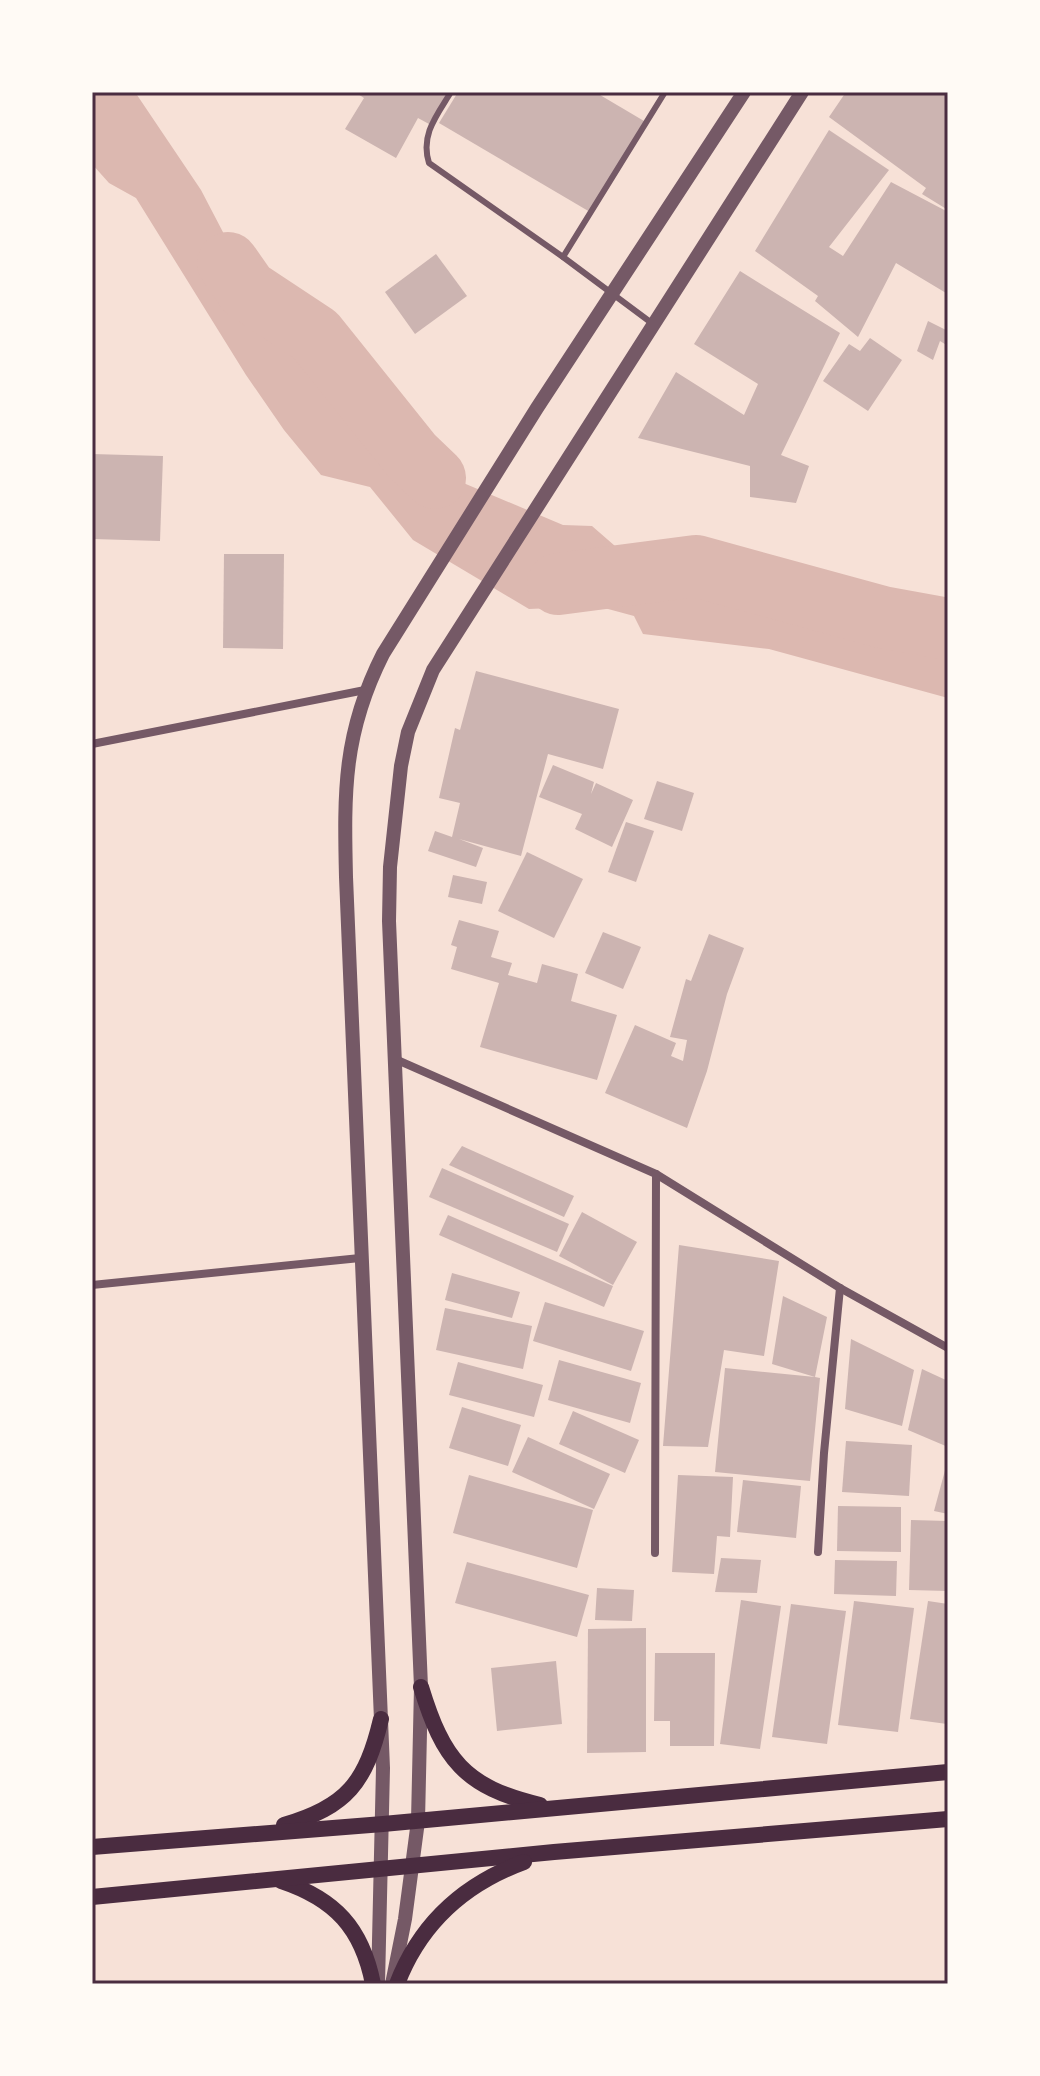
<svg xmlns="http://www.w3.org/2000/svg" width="1040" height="2076" font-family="'Sofia Sans Condensed',sans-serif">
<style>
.water{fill:#dcb8b0}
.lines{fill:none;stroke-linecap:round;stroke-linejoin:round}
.river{stroke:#dcb8b0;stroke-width:62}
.building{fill:#ccb4b1}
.service{stroke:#755966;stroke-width:6}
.minor{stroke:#755966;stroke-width:8}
.tertiary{stroke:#755966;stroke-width:14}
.secondary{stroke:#4a2c40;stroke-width:16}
.neatline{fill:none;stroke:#4a2c40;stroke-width:3}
</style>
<rect width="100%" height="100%" fill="#f7e1d7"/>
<path class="water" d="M92 92H135L201 190 225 236 265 279 305 341 333 377 356 404 404 425 454 479 563 525 592 526 615 546 626 563 662 583 692 579 741 554 913 612 948 619V698L769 649 643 634 634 616 597 606 529 609 413 540 370 487 321 475 284 430 246 375 136 198 109 183 92 164Z"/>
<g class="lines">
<g class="river">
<path d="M228 263 247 290 315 335 412 456 435 478"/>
<path d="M558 584 696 566 882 617 948 629"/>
</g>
</g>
<g class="building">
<path d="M355 92H448L429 124 418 118 396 158 345 129 364 98Z"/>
<path d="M458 92H595L644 121 590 212 439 123Z"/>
<path d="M846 92H948V210L922 194 926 188 829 117Z"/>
<path d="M829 130 889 170 829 247 843 256 891 182 948 212V291L946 293 896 263 858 337 815 301 818 296 755 251Z"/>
<path d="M436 254 467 296 415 334 385 292Z"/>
<path d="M740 271 840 333 781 455 809 466 796 503 750 497V466L638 438 676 372 744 415 758 384 694 344Z"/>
<path d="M928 321 948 331V346L940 341 933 360 917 351Z"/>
<path d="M870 338 902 360 868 411 823 381 849 344 860 351Z"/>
<path d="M92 454 163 456 160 541 93 539Z"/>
<path d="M224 554H284L283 649 223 648Z"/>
<path d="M476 671 619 709 603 769 548 754 521 856 459 839 483 848 476 867 428 851 435 831 452 837 460 803 439 798 455 728 460 730Z"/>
<path d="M553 765 594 782 591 794 596 783 633 800 612 847 575 829 582 814 539 797Z"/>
<path d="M657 781 694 793 682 831 644 819Z"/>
<path d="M626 822 654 831 636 882 608 872Z"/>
<path d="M527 852 583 879 554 938 498 911Z"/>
<path d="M453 875 487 882 482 904 448 897Z"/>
<path d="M459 920 499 931 491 957 512 963 508 975 537 983 542 964 578 974 571 1001 617 1015 597 1080 480 1047 499 983 451 969 457 947 451 945Z"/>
<path d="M603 932 641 947 623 989 585 973Z"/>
<path d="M709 934 744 948 727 994 707 1071 687 1128 605 1093 635 1025 676 1043 671 1056 683 1061 687 1040 670 1037 686 979 691 981Z"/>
<path d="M462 1146 574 1196 564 1217 449 1165Z"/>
<path d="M442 1168 569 1224 557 1252 429 1197Z"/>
<path d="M582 1212 637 1242 613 1285 559 1256Z"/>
<path d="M448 1215 613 1286 604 1307 439 1235Z"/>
<path d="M679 1245 779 1261 764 1356 724 1350 708 1447 663 1446Z"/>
<path d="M452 1273 520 1292 512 1318 445 1300Z"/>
<path d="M783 1296 827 1317 815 1377 820 1378 810 1481 715 1472 725 1368 815 1377 772 1364Z"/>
<path d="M545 1302 644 1331 631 1371 533 1341Z"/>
<path d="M445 1308 532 1326 523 1369 436 1350Z"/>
<path d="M851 1339 914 1370 902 1426 845 1409Z"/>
<path d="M559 1360 641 1383 630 1423 548 1400Z"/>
<path d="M458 1362 543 1385 534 1417 449 1395Z"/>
<path d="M922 1369 948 1381V1447L908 1430Z"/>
<path d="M462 1407 521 1425 508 1466 449 1448Z"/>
<path d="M573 1411 639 1440 625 1473 559 1444Z"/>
<path d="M528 1437 610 1474 594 1509 512 1472Z"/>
<path d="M846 1441 912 1445 909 1496 842 1492Z"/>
<path d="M947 1463H948V1514L934 1511Z"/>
<path d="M469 1475 593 1510 577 1568 453 1533Z"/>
<path d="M678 1475 733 1477 730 1537 717 1536 714 1574 672 1572Z"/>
<path d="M743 1480 801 1486 796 1538 737 1532Z"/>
<path d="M838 1506 901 1507V1552L837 1551Z"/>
<path d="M911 1520 948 1521V1591L909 1590Z"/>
<path d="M721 1558 761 1560 757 1593 715 1592Z"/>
<path d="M835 1560 897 1561 896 1596 834 1594Z"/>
<path d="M467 1562 589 1595 577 1637 455 1603Z"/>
<path d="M597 1588 634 1590 632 1621 595 1620Z"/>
<path d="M741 1600 781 1606 760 1749 720 1744Z"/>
<path d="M854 1601 914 1608 898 1732 838 1725Z"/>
<path d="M928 1601 948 1604 947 1724 910 1719Z"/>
<path d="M791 1604 846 1611 827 1744 772 1737Z"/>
<path d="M646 1628V1752L587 1753 588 1629Z"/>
<path d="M655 1653H715L714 1746H670V1721H654Z"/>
<path d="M556 1661 562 1724 497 1731 491 1668Z"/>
</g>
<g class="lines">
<g class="service">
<path d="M451 92C437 115 420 135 429 163L563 257 653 324"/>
<path d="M563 257 665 92"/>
</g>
<g class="minor">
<path d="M92 744 365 690"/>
<path d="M395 1059 656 1174 840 1288 948 1348"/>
<path d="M92 1285 360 1258"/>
<path d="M818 1552 824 1453 840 1288"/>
<path d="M655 1553 656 1174"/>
</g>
<g class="tertiary">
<path d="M378 1984 383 1768 346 877C344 792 343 733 383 654L537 408 744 92"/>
<path d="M392 1984 405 1919 418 1821 421 1687 389 921 390 867 401 766 408 732 433 670 802 92"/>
</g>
<g class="secondary">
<path d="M421 1687C443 1759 464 1787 540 1805"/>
<path d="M284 1825C347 1807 366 1782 381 1719"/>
<path d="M92 1847 383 1824 948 1772"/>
<path d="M281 1881C335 1899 362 1928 373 1984"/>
<path d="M92 1897 554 1852 948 1819"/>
<path d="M397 1984C420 1924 464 1884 524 1862"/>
</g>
</g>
<rect width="1040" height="2076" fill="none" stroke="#fffaf5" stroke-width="188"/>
<rect x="94" y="94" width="852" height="1888" class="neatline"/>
</svg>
